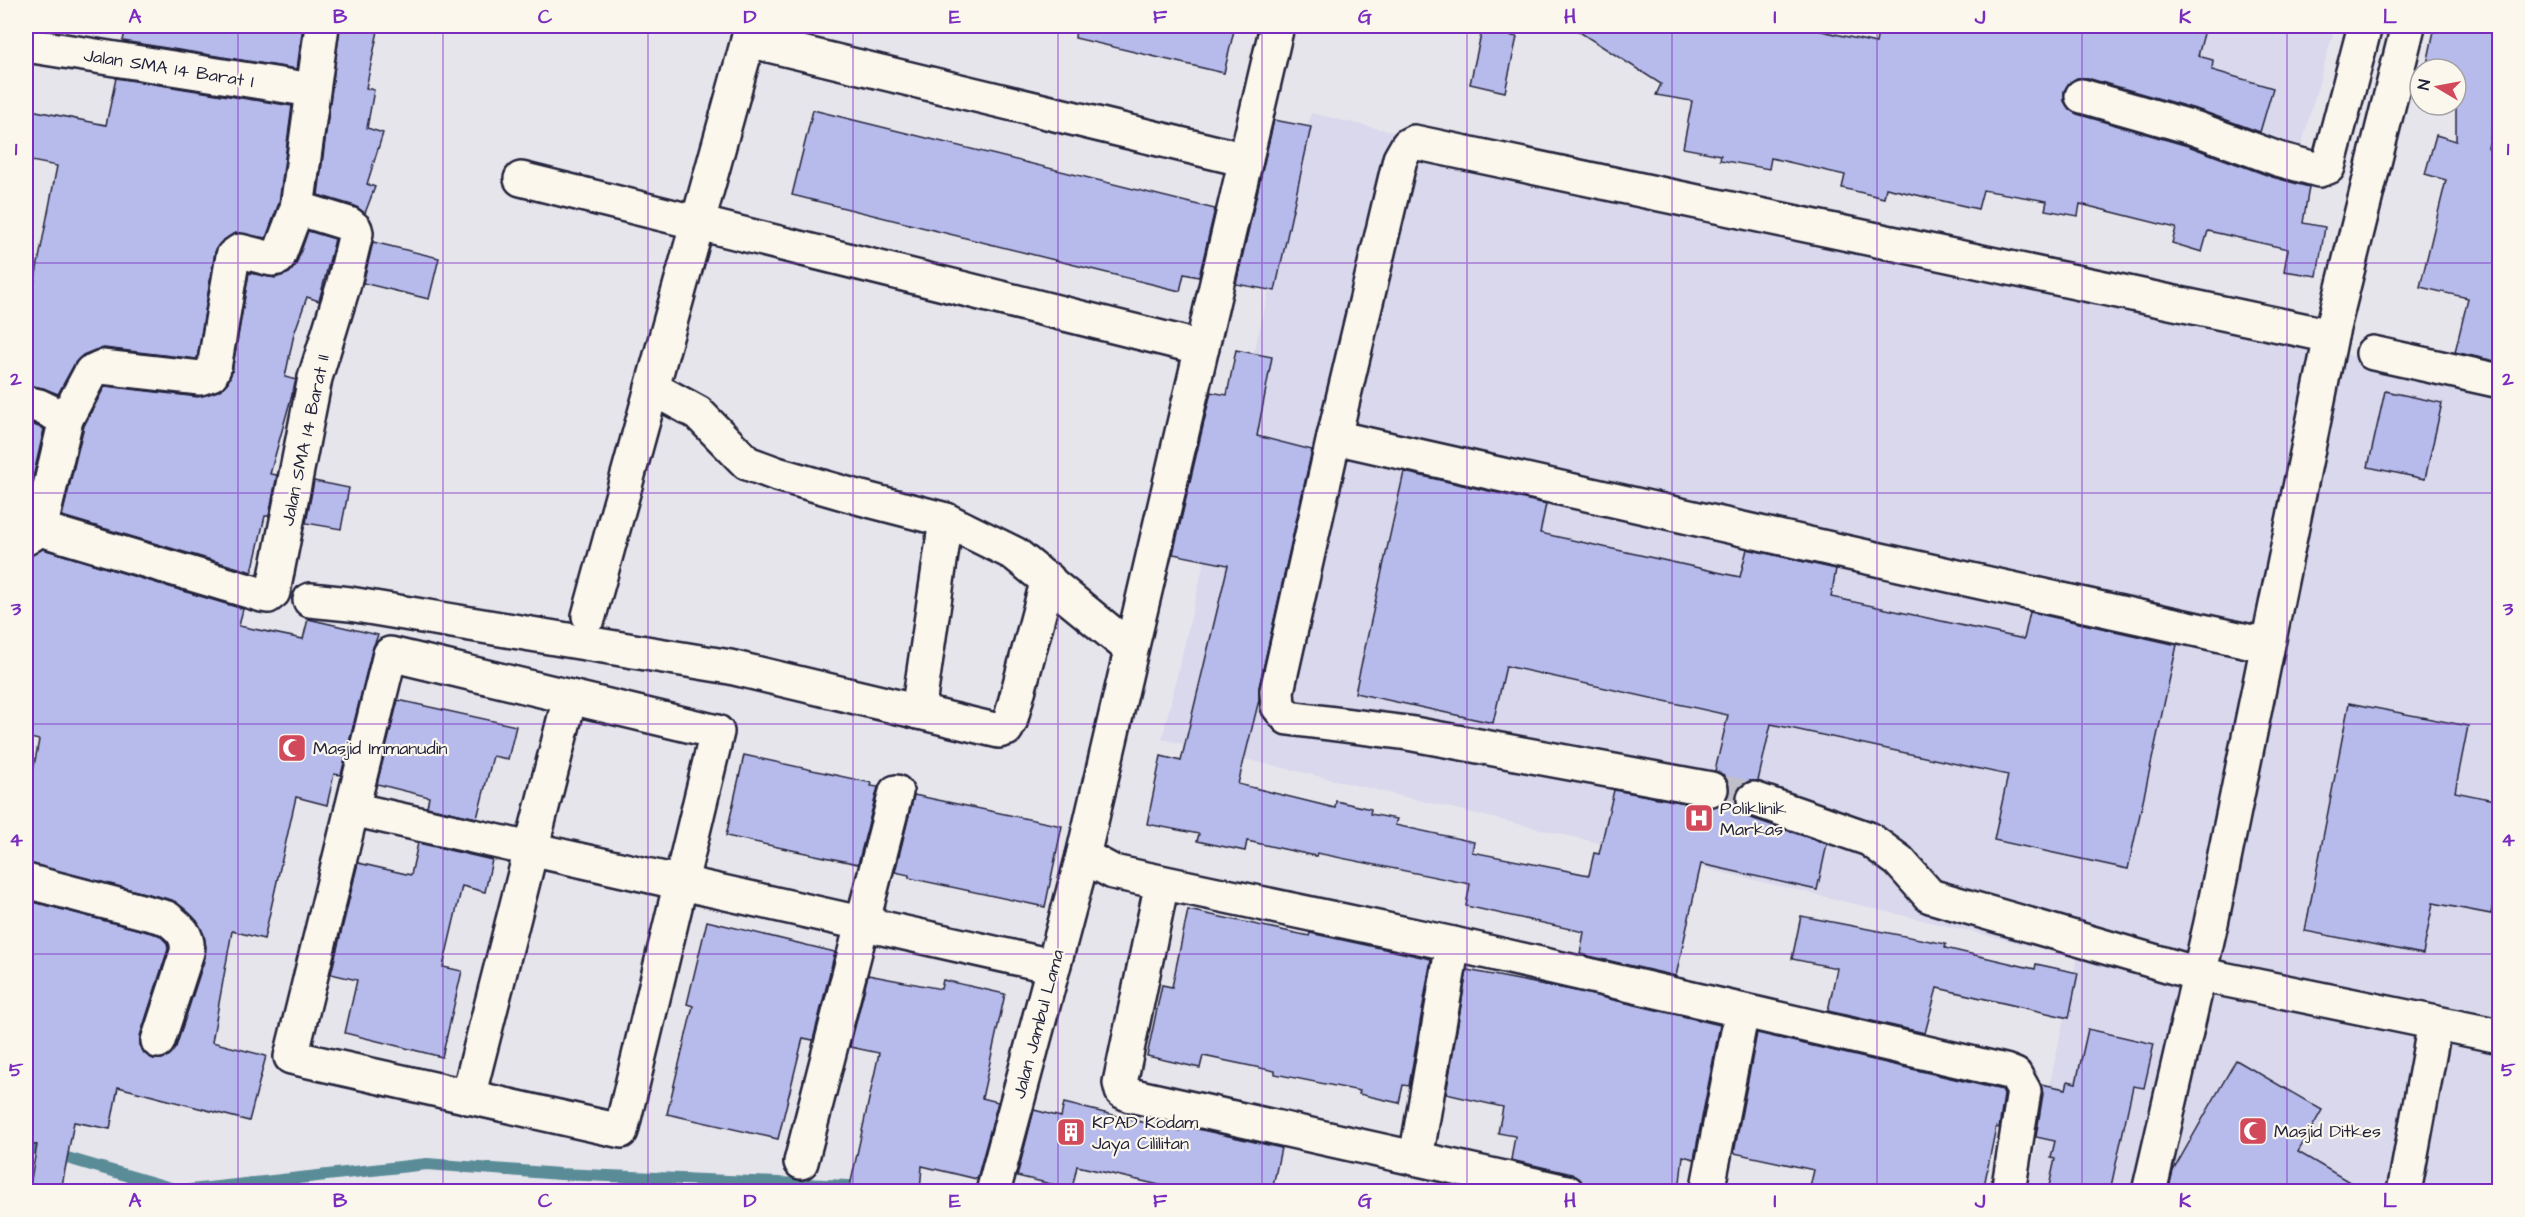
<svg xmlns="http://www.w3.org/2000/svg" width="2525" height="1217" font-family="'Architects Daughter',sans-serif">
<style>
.built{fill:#d9d8ec}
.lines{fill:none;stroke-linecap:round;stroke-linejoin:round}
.stream{stroke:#5a8c98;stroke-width:12}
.building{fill:#b7bbec;stroke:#22223b;stroke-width:1.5}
.minor-tunnel{stroke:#c0bec9;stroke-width:33;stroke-dasharray:33 16;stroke-linecap:butt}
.minor-casing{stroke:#22223b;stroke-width:38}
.minor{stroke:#fbf7ec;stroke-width:33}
.grid{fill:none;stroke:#7b2cbf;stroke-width:1.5;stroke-opacity:0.55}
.labels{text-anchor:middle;stroke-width:4.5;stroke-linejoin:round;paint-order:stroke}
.street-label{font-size:18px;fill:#22223b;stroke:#fbf7ec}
.poi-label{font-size:18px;fill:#22223b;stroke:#fbf7ec;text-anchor:start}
.neatline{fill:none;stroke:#7b2cbf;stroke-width:2}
.grid-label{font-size:20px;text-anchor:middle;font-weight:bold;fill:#7b2cbf}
</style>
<rect width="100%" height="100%" fill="#e7e5ec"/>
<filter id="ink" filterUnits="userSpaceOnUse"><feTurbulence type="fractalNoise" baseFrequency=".0167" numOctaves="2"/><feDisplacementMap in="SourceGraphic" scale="12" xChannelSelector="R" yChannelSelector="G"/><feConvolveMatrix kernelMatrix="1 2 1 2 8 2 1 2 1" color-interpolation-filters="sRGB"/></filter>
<g filter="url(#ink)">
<g class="built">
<path d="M1974 26H2335L2301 147 1970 64Z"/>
<path d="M1311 113 2499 390V1191H2027L2077 957 1162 739Z"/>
</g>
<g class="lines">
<path class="stream" d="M26 1146 181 1191 427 1164 560 1174 849 1186 871 1192"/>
</g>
<g class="building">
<path d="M126 26H303L297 69 123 41Z"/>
<path d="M340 26H379L366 88 374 90 367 128 383 133 367 184 375 187 365 213 355 206 318 195Z"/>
<path d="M1076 26H1235L1224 73 1075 38Z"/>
<path d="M1570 26H1799L1876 43 1879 26H2206L2198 56 2213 60 2212 70 2273 88 2260 132 2199 110 2087 78H2077L2069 83 2064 91V101L2069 109 2077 114 2188 146 2272 177 2309 187 2303 223 2325 227 2317 276 2284 271 2288 249 2208 231 2202 252 2172 243 2176 228 2080 204 2078 216 2045 210 2047 201 1983 190 1978 209 1886 188 1884 198 1842 188 1845 175 1771 158 1769 169 1720 160 1721 155 1683 148 1692 101 1656 95 1661 84Z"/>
<path d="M2435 26H2499V97L2488 148 2499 152V362L2455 352 2468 298 2420 287 2446 180 2425 174 2436 135 2456 141V69H2426Z"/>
<path d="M1482 30 1517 37 1505 92 1470 84Z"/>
<path d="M116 78 292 106 279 203 266 238 236 233 222 241 215 252 197 359 104 348 95 350 83 355 75 363 58 394 43 388 26 385V282L34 284 57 166 26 160V109L106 125Z"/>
<path d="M813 110 1215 209 1199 277 1184 274 1180 291 792 195Z"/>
<path d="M1274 120 1311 127 1275 291 1236 284Z"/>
<path d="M308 231 335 239 319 301 307 297 294 334 285 377 296 380 270 474 277 475 269 516H265L252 572 62 516 84 426 105 386 198 397 218 391 228 382 232 371 249 273 275 278 289 273 296 265Z"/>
<path d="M373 242 439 258 429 299 363 283Z"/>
<path d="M1236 350 1272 357 1257 436 1312 450 1259 687V700L1238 784 1335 808 1336 801 1371 809 1370 814 1397 819 1395 825 1474 842 1472 852 1589 875 1594 853 1599 854 1614 790 1708 807 1718 806 1726 801 1729 793V783L1724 775 1715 771 1728 715 1506 666 1493 723 1355 693 1404 472 1546 504 1540 533 1740 577 1747 549 1836 569 1831 597 2024 639 2030 612 2177 645 2128 869 1994 840 2008 775 1771 724 1758 781H1750L1741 785 1736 793V803L1740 812 1748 817 1827 844 1817 890 1701 864 1676 976 1580 954 1584 932 1466 906 1470 884 1317 853 1316 856 1247 841 1245 851 1197 841 1199 834 1147 824 1161 756 1181 761 1228 565 1173 554 1211 392 1227 395Z"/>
<path d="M2385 391 2442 403 2425 479 2368 467Z"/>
<path d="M26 422 44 429 26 509Z"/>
<path d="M314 481 349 488 341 529 306 523Z"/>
<path d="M43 549 243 609 239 626 303 639 308 619 378 635 372 650 341 775 334 774 327 805 296 797 264 939 232 931 212 1042 266 1056 249 1121 118 1087 110 1129 74 1122 61 1191H29L37 1145 26 1144V900L159 935 167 943 168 949 140 1036V1045L144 1053 153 1059H162L170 1055 176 1047 205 958 206 947 204 935 197 921 172 900 26 863V807L39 740 26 737V556Z"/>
<path d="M398 700 516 726 508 759 493 756 477 818 427 807 429 797 377 784Z"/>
<path d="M2349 703 2468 726 2455 792 2499 801V872L2491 914 2433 903 2423 954 2305 931Z"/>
<path d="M744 755 872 783 871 786 878 787 858 864 726 836Z"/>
<path d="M914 795 1062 826 1045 907 909 878V875L895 872Z"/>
<path d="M418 843 492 860 485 892 462 886 443 967 462 971 442 1057 345 1033 357 980 331 974 358 863 411 875Z"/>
<path d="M1188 910 1309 936 1310 933 1431 959 1409 1086 1403 1085 1399 1103 1359 1094 1360 1091 1275 1074V1071L1203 1056 1200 1068 1147 1056 1162 985 1172 987Z"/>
<path d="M1801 916 1946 944 1945 948 2035 969 2036 964 2078 973 2069 1018 1937 988 1925 1033 1828 1011 1837 968 1792 959Z"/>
<path d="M707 921 835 952 813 1040 803 1038 778 1139 667 1114 693 1006 687 1004Z"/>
<path d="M1467 970 1571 990 1720 1025 1694 1159 1683 1156 1679 1191H1585L1580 1179 1572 1174 1511 1160 1515 1136 1498 1133 1503 1107 1446 1094Z"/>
<path d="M868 975 941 989 943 980 1005 994 982 1098 998 1102 977 1179 922 1166 920 1191H849L879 1053 850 1047Z"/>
<path d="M2088 1029 2154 1044 2144 1088 2133 1086 2110 1191H2048L2055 1159 2051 1158 2055 1141 2036 1137 2043 1094 2041 1084 2066 1089 2068 1081 2076 1083Z"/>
<path d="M1757 1033 2002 1090 2004 1095 1999 1128 1996 1127 1983 1191H1809L1814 1170 1734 1153Z"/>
<path d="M2236 1060 2322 1110 2298 1152 2365 1191H2168L2173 1171Z"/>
<path d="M1064 1103 1179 1131 1180 1125 1281 1148 1272 1191H1185L1077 1166 1072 1189 1017 1176 1034 1110 1061 1117Z"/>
</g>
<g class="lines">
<path class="minor-tunnel" d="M1711 789 1754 799"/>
<g class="minor-casing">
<g id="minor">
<path d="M748 40 1246 160"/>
<path d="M26 45 312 90"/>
<path d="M2082 96 2194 128 2278 159 2319 170 2328 167 2365 26"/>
<path d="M521 179 1202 348"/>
<path d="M2373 353 2500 381"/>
<path d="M652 388 698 413 747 463 777 474 861 498 946 520 1015 554 1131 649"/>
<path d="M26 403 39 406 66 419 40 529"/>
<path d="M66 419 91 372 102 367 200 378 211 374 214 368 233 256 240 251 272 259 278 258 297 208"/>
<path d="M1334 437 1400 159 1408 145 1414 142 2331 336"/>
<path d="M26 538 40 529 262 595 268 596 273 592 315 378 343 287 356 233 355 229 349 224 297 208 322 26"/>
<path d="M310 600 350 604 730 667 999 731 1006 729 1010 722 1048 579"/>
<path d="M589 616 752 26"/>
<path d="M390 654 717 732 621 1131 291 1057Z"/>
<path d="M918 712 946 520"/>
<path d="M1711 789 1408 733 1288 718 1278 706 1277 691 1334 437 1840 551 2266 645"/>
<path d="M1754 799 1869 839 1899 861 1930 896 2198 974 2500 1036"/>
<path d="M352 809 1052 966"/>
<path d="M1083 856 1113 872 1453 944 2005 1071 2015 1075 2024 1091 2008 1192"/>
<path d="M26 881 167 918C180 928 189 935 187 952L158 1041"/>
<path d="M1162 883 1120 1083 1122 1091 1130 1095 1567 1192"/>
<path d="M468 1097 570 697"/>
<path d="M1416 1158 1453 944"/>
<path d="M801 1162 896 792"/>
<path d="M993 1192 1083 856 1277 26"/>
<path d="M1707 1192 1742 1011"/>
<path d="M2149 1192 2211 923 2331 336 2408 26"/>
<path d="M2404 1192 2435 1023"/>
</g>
</g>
<use href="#minor" class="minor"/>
</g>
</g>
<path class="grid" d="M238 26V1192M443 26V1192M648 26V1192M853 26V1192M1058 26V1192M1262 26V1192M1467 26V1192M1672 26V1192M1877 26V1192M2082 26V1192M2287 26V1192M26 263H2500M26 493H2500M26 724H2500M26 954H2500"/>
<defs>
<g id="mosque-square" transform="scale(1.5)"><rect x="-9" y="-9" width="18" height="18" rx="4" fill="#d1495b" stroke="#fbf7ec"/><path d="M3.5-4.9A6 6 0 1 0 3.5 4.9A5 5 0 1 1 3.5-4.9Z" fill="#fff"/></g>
<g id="hospital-square" transform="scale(1.5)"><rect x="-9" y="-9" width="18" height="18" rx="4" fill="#d1495b" stroke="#fbf7ec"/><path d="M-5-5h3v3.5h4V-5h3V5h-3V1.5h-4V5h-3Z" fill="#fff"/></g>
<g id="building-square" transform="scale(1.5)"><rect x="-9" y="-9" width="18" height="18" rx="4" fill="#d1495b" stroke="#fbf7ec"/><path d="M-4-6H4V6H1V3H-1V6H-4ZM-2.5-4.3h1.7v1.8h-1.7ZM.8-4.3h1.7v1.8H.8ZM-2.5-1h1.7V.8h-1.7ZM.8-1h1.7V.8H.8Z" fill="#fff"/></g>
</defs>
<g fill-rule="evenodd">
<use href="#mosque-square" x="292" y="748"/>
<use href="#hospital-square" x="1699" y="818"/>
<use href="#mosque-square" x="2253" y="1131"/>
<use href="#building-square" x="1071" y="1132"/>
</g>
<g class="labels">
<g class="street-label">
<text transform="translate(169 68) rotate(9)" y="6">Jalan SMA 14 Barat I</text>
<text transform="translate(305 440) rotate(-78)" y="6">Jalan SMA 14 Barat II</text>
<text transform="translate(1038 1024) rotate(-75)" y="6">Jalan Jambul Lama</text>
</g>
<g class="poi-label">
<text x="313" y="754">Masjid Immanudin</text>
<text x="1720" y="814">Poliklinik<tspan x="1720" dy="21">Markas</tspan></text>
<text x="1092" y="1128">KPAD Kodam<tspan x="1092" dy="21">Jaya Cililitan</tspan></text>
<text x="2274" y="1137">Masjid Ditkes</text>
</g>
</g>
<rect width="2525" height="1217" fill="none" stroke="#fbf7ec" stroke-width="66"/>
<g transform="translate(2438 87) rotate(280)"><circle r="28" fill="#fbf7ec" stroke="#a4a2a5" stroke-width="1.5"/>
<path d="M0-4.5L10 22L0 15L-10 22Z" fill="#d1495b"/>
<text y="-9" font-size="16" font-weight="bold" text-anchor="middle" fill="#22223b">N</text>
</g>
<rect x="33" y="33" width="2459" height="1151" class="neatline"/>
<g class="grid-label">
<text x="135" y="23">A</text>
<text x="340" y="23">B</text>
<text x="545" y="23">C</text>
<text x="750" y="23">D</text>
<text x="955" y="23">E</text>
<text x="1160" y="23">F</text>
<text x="1365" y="23">G</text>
<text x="1570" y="23">H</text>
<text x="1775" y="23">I</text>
<text x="1980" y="23">J</text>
<text x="2185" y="23">K</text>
<text x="2390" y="23">L</text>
<text x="16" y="155">1</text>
<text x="2508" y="155">1</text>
<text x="16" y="385">2</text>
<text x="2508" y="385">2</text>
<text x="16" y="615">3</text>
<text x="2508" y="615">3</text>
<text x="16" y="846">4</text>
<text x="2508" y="846">4</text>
<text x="16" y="1076">5</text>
<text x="2508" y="1076">5</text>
<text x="135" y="1207">A</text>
<text x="340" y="1207">B</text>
<text x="545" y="1207">C</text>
<text x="750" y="1207">D</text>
<text x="955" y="1207">E</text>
<text x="1160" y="1207">F</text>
<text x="1365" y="1207">G</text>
<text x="1570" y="1207">H</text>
<text x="1775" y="1207">I</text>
<text x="1980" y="1207">J</text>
<text x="2185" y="1207">K</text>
<text x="2390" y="1207">L</text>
</g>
</svg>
